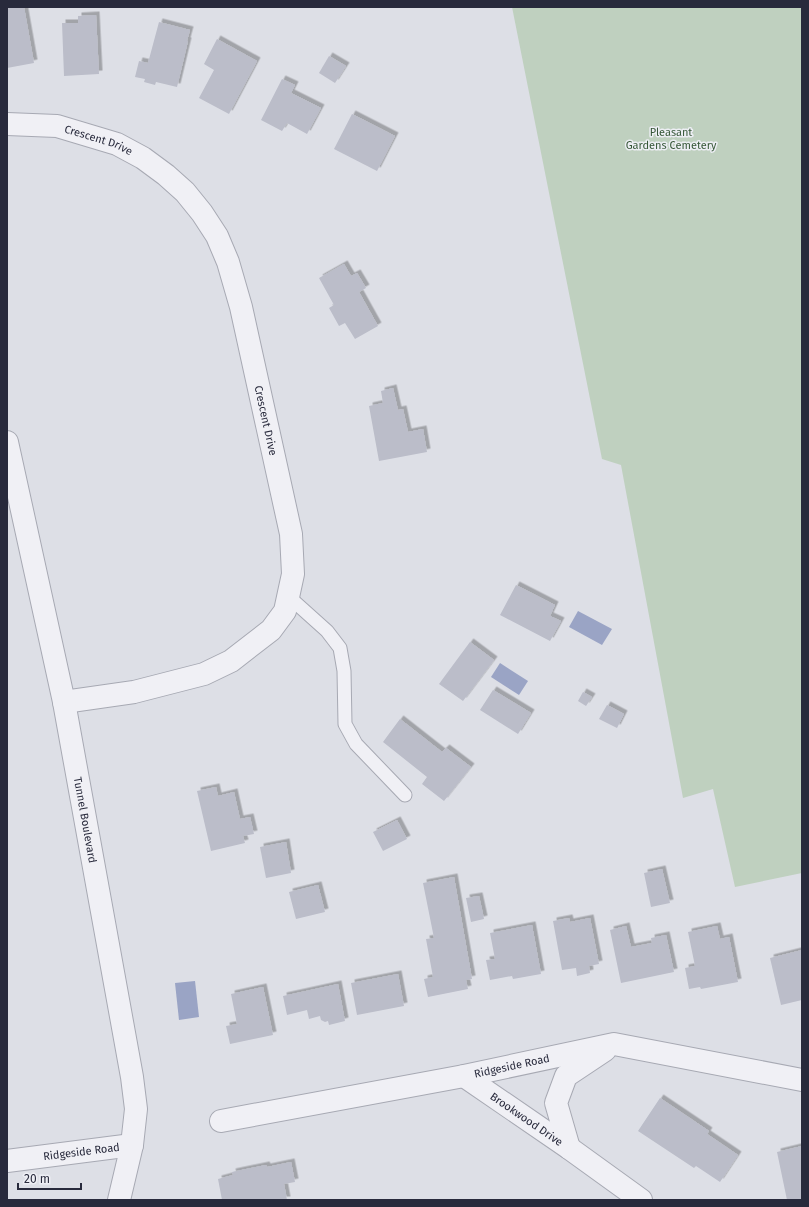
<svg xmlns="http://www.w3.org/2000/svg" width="809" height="1207" font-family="'Fira Sans',sans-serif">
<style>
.green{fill:#bfd0bf}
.water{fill:#9aa4c5}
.building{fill:#bbbdc9;filter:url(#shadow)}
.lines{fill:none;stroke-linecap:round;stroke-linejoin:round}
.service-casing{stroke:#a7a9b3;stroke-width:15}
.minor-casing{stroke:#a7a9b3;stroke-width:24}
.tertiary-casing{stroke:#a7a9b3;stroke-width:24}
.service{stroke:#f0f0f5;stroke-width:13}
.minor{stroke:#f0f0f5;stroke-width:22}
.tertiary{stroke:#f0f0f5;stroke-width:22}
.labels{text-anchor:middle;stroke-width:3;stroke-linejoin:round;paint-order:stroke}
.park-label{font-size:11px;fill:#365737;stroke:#edeef4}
.street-label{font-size:11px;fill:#282a3c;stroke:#edeef4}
</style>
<defs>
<filter id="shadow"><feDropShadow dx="3.5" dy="-3.5" stdDeviation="0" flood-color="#0004"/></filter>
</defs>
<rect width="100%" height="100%" fill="#dddfe6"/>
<path class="green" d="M512 7H802V873L735 887 713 789 683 798 621 465 602 459Z"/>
<g class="water">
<path d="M578 611 612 629 602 645 569 627Z"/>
<path d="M500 663 528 681 519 695 491 677Z"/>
<path d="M195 981 199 1017 179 1020 175 983Z"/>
</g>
<g class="building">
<path d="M7 7H24L34 63 7 68Z"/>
<path d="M96 15 99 74 64 76 62 23H78V16Z"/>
<path d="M159 22 190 30 187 41H188L177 87 156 82 155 85 144 82 145 79 135 77 139 61 148 63Z"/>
<path d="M217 39 257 61 229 114 199 98 214 70 204 64Z"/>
<path d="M329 56 346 66 335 83 319 73Z"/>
<path d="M282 79 295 85 291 93 321 108 307 134 287 123 282 131 261 120Z"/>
<path d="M352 114 395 136 377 171 334 149Z"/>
<path d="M344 264 351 276 357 273 366 288 359 292 378 326 355 339 345 323 339 326 329 308 334 305 319 278Z"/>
<path d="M393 388 398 410 403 409 408 432 423 429 427 452 379 461 369 406 383 403 381 391Z"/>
<path d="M516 585 555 605 550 616 561 621 550 641 500 615Z"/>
<path d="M470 642 494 660 463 701 439 684Z"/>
<path d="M493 690 531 713 518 734 480 710Z"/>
<path d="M583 692 592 697 586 706 578 701Z"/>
<path d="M607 705 624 714 617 728 599 719Z"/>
<path d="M400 719 442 752 446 748 471 767 444 801 422 784 427 777 383 742Z"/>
<path d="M216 787 218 796 234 792 240 819 250 817 254 834 243 836 245 843 211 851 197 791Z"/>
<path d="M397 820 407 839 383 851 373 832Z"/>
<path d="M286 842 291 873 266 878 260 847Z"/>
<path d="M662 869 670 903 651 907 644 873Z"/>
<path d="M454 877 472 979 466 980 468 989 428 997 424 979 433 977 426 939 434 938 423 883Z"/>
<path d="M318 885 325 912 296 919 289 892Z"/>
<path d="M479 896 484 919 471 922 466 898Z"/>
<path d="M569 918 570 922 590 918 599 964 589 966 590 973 577 976 576 968 562 970 553 921Z"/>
<path d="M532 925 541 974 513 979 512 976 490 980 486 960 495 959 490 933Z"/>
<path d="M626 926 631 947 652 943 651 938 666 935 674 972 621 983 610 930Z"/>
<path d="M717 926 720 939 729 937 738 982 701 989 700 987 689 989 685 968 695 966 688 932Z"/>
<path d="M802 950V1000L781 1005 770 958Z"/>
<path d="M398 974 404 1006 357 1015 351 983Z"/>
<path d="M338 984 345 1021 329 1025 328 1021 325 1022 321 1020 320 1016 309 1019 307 1010 287 1015 283 996Z"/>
<path d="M263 987 273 1035 230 1044 226 1026 237 1024 231 994Z"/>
<path d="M660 1098 709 1131 707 1134 738 1155 720 1182 696 1166 694 1168 638 1131Z"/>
<path d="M802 1146V1200H787L777 1152Z"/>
<path d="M291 1162 295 1182 284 1184 287 1200H222L218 1179 233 1175 232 1172 266 1165 267 1167Z"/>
</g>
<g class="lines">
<g class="service-casing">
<path id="service" d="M288 596 327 631 340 648 344 671 345 724 356 744 405 795"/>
</g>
<g class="minor-casing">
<g id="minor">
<path id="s1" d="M7 124 57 126 117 144 143 158 166 175 185 192 202 213 217 236 228 262 241 307 291 534 293 574 285 611 271 630 231 661 204 674 134 692 64 702"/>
<path id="s2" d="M464 1076 569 1148 641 1200"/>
<path id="s3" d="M221 1121 464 1076 614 1044 802 1080"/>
<path d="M569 1148 556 1103 566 1076 605 1050"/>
<path id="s4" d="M7 1161 132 1145"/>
</g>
</g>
<g class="tertiary-casing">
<g id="tertiary">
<path id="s5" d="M7 442 64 702 132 1077 136 1109 132 1145 119 1200"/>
</g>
</g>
<use href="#service" class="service"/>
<use href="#minor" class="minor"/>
<use href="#tertiary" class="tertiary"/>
</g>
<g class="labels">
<g class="park-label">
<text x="671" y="136">Pleasant<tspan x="671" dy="13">Gardens Cemetery</tspan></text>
</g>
<g class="street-label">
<text dy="4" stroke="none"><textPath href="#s1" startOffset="94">Crescent Drive</textPath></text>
<text dy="4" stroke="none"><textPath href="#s1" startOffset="442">Crescent Drive</textPath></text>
<text dy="4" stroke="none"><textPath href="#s5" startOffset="386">Tunnel Boulevard</textPath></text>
<text dy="4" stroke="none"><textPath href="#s3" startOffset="296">Ridgeside Road</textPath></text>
<text dy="4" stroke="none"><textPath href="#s2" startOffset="76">Brookwood Drive</textPath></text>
<text dy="4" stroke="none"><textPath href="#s4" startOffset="75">Ridgeside Road</textPath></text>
</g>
</g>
<rect width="809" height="1207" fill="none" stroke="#282a3c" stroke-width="16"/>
<path d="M18 1183v6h63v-6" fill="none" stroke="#282a3c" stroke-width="2"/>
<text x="24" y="1183" font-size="12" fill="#282a3c" stroke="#edeef4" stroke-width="3" paint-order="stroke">20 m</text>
</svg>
